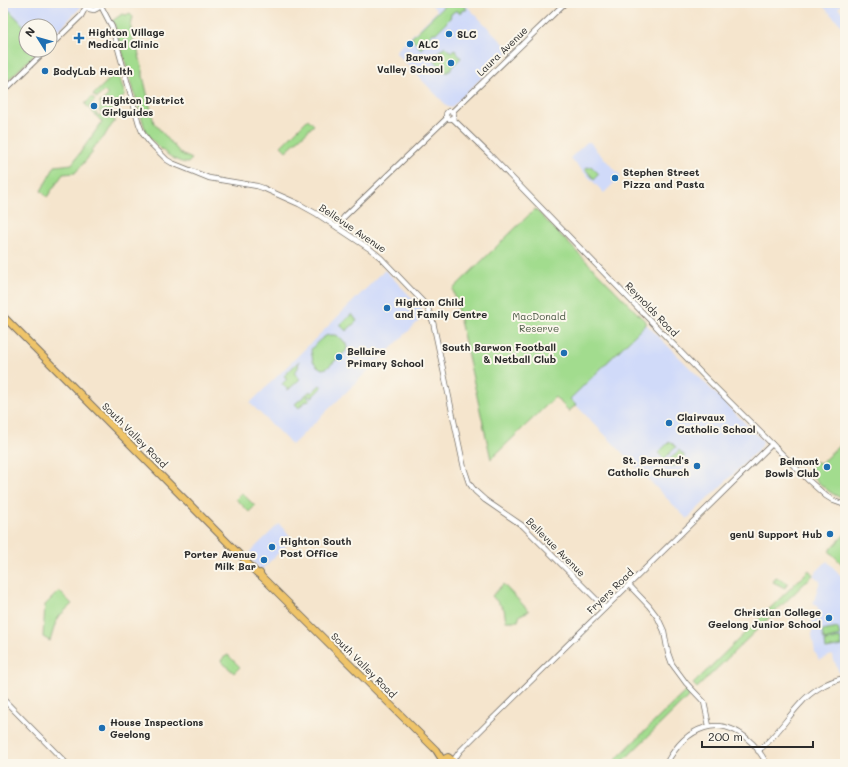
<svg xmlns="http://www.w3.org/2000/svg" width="848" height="767" font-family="Mali,sans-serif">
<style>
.built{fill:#d0daf9}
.green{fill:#a2dc8e;stroke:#66845c}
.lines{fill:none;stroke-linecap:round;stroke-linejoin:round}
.minor-casing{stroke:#726c64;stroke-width:6}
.major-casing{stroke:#726c64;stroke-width:8}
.minor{stroke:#fff;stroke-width:4.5}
.major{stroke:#efc469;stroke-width:6}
.poi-dot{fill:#1f6fb2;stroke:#fbf7ec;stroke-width:1.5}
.labels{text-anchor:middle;stroke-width:4;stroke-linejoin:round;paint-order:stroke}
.poi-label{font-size:10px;font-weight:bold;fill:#2b2b2b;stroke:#fbf7ec;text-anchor:start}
.street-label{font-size:10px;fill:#2b2b2b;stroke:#fbf7ec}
.park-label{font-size:10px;fill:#495744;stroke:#fbf7ec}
</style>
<rect width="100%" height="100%" fill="#fbf7ec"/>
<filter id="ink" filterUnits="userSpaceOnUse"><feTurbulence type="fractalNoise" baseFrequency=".025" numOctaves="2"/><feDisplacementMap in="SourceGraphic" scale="8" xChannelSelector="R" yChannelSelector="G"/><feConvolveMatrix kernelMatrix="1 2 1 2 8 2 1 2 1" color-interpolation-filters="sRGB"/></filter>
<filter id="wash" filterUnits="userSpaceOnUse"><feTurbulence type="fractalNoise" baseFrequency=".012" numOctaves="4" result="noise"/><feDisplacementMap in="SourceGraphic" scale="16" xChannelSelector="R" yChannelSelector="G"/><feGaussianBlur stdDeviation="0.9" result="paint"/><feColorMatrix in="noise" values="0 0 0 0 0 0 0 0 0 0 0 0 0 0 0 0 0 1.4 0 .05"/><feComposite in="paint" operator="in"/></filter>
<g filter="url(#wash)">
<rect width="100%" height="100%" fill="#f5e5cd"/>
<g class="built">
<path d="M3 3H85L50 39V26H26V28L9 11 5 12 3 10Z"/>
<path d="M430 3H464L510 50 451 108 448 107 396 53V51L437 11Z"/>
<path d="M820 3H843L838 8 845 15V29Z"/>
<path d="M587 142H590L595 148V149L621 176 604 193 570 158Z"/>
<path d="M385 270 411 297 420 307 425 315 292 445 250 403Z"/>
<path d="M646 324 763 441 762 446 687 519 570 399Z"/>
<path d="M279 524 293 539 261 570 247 555Z"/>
<path d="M827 561 845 580V674L840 675 832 655 819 660 815 652 812 635V623L813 619 817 615 818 611V608L816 605 813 604 820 581 813 575Z"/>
</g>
<g class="green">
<path d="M447 3H462L467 9 466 10H463L459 13 458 11H455L451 14 450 18 447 21V22L436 33H433L423 44V47L421 49 411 38Z"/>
<path d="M3 10 5 12 9 10 26 28V38L25 39 26 50H32L35 54 3 85Z"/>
<path d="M129 13 133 17 131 26V32L133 39 137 47 143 71V76L154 123 181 154 192 159 188 163C174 164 150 141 145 129L114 23 112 21 122 14 127 15Z"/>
<path d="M445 46 451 52 454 49 461 58 452 67 450 71H448L447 73 435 61 433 57Z"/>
<path d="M117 72 118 73 125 95 108 113 115 121 108 130 104 137 91 150 93 152 75 173 63 174 47 197 41 191 55 166 72 164 102 122 85 104 92 97 95 100 89 106 99 116 102 113 99 111 101 106 100 102H101L108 95 104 91 97 98 93 95Z"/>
<path d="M308 119 314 125 286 151 281 146Z"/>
<path d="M591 166 599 174 594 179 585 169 587 167 589 168Z"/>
<path d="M535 209 647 323 570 399 576 405 569 411 570 412 555 397 491 459 453 289Z"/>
<path d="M352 314 357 321 346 331 340 325Z"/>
<path d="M328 335H335L342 339 346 344 347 349 345 352 327 368 322 369 317 366 313 361 311 350C315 344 321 338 328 335Z"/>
<path d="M299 361 298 368 294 373 300 379 288 390 282 384 287 379 284 376Z"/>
<path d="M320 385 322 387 311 398 308 395 307 396 310 399 307 402 305 401 299 408 295 404 310 391 311 393Z"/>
<path d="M845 440V499C829 495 818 482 807 470L816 461 820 464Z"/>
<path d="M670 441 676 447 664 459 658 453Z"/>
<path d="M679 450 685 456 673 468 667 462Z"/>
<path d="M242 493 255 506 249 512 236 499Z"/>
<path d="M845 534V567L829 551Z"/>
<path d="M809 570 813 575 697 688 693 684Z"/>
<path d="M776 577 788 583 785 588 773 582Z"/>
<path d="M503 584 529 611 520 615 518 621H506L504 609 492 596Z"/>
<path d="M59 591 72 604 57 618 50 641 43 637 45 605Z"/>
<path d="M838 628 840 636 824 640 822 631Z"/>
<path d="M840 638 842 646 826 649 825 641Z"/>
<path d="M228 655 240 667 234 673 221 661 223 658Z"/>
<path d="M687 690 691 694 629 755 620 764H611Z"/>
</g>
</g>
<g filter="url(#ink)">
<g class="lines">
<g class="minor-casing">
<g id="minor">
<path d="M100 4 112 27 139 124 143 134 149 142 167 160 172 163 187 169 209 178 257 186 263 188 299 204 317 214 370 249 381 258 426 305 429 311 433 322 464 468 469 483 475 491 485 500 523 526 605 608"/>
<path d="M87 5 89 9 94 10 98 8 100 3"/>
<path d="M50 46 81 16 87 5"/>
<path d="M3 92 46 50"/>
<circle cx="450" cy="115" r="4"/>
<path d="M452 112 565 3"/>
<path d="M452 118 489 154 705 377 807 479 826 496 834 501 845 505"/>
<path d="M337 227 344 217 447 118"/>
<path d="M629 585 649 606 658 618 664 631 668 653 672 664 686 683 704 702 709 726"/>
<path d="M3 699 67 764"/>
<path d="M758 751C775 738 786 719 800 704 811 691 828 681 845 678"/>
<path d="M453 761 460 751 484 727 772 444"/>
<path d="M666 764C686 727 720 711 753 744 759 750 763 757 767 764"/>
</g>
</g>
<g class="major-casing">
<g id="major">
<path d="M3 316 243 558C249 564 254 572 261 576"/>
<path d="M260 573 261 576 436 750 443 761"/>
<path d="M443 764 444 759 448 757 452 760 453 764"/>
</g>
</g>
<use href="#minor" class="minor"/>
<use href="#major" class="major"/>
</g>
</g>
<g class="poi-dot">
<circle cx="449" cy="34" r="4"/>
<path d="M77 32h4v4h4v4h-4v4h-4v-4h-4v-4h4z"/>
<circle cx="410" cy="44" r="4"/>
<circle cx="451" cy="63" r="4"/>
<circle cx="45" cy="71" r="4"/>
<circle cx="94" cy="106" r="4"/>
<circle cx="615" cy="178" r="4"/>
<circle cx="387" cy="308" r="4"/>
<circle cx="564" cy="353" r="4"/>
<circle cx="339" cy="357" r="4"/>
<circle cx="669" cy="423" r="4"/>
<circle cx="697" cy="466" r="4"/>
<circle cx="827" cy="467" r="4"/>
<circle cx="830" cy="534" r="4"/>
<circle cx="272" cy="547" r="4"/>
<circle cx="264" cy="560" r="4"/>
<circle cx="829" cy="618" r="4"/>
<circle cx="102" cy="728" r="4"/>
</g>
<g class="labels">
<g class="poi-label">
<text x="88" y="36">Highton Village<tspan x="88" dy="12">Medical Clinic</tspan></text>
<text x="457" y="38">SLC</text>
<text x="418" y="48">ALC</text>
<text x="443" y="61" text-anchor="end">Barwon<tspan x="443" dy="12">Valley School</tspan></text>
<text x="53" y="75">BodyLab Health</text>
<text x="102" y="104">Highton District<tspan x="102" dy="12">Girlguides</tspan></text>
<text x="623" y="176">Stephen Street<tspan x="623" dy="12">Pizza and Pasta</tspan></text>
<text x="395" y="306">Highton Child<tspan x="395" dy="12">and Family Centre</tspan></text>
<text x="556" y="351" text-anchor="end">South Barwon Football<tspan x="556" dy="12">&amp; Netball Club</tspan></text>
<text x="347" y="355">Bellaire<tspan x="347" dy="12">Primary School</tspan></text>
<text x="677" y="421">Clairvaux<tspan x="677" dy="12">Catholic School</tspan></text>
<text x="689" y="464" text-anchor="end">St. Bernard's<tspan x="689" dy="12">Catholic Church</tspan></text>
<text x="819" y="465" text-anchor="end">Belmont<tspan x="819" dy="12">Bowls Club</tspan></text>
<text x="822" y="538" text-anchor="end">genU Support Hub</text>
<text x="280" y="545">Highton South<tspan x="280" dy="12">Post Office</tspan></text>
<text x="256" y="558" text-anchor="end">Porter Avenue<tspan x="256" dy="12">Milk Bar</tspan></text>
<text x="821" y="616" text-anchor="end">Christian College<tspan x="821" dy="12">Geelong Junior School</tspan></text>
<text x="110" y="726">House Inspections<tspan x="110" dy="12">Geelong</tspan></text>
</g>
<g class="street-label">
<text transform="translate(502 51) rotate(-44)" y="4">Laura Avenue</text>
<text transform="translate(353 228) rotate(34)" y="4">Bellevue Avenue</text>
<text transform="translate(652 309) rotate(46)" y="4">Reynolds Road</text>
<text transform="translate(135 435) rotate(45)" y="4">South Valley Road</text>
<text transform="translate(556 547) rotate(45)" y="4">Bellevue Avenue</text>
<text transform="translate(610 591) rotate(-44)" y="4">Fryers Road</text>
<text transform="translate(364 665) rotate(45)" y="4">South Valley Road</text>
</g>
<g class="park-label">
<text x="539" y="320">MacDonald<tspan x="539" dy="12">Reserve</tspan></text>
</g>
</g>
<rect width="848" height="767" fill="none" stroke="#fbf7ec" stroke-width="16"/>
<g transform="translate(38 38) rotate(307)"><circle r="19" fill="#fbf7ec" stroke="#a8a59f"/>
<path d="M0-3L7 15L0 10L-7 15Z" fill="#1f6fb2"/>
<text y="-6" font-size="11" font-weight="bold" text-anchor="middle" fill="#2b2b2b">N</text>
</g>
<path d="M702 741v6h111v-6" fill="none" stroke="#2b2b2b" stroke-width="2"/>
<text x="708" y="741" font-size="12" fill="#2b2b2b" stroke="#fbf7ec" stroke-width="3" paint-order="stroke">200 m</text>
</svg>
